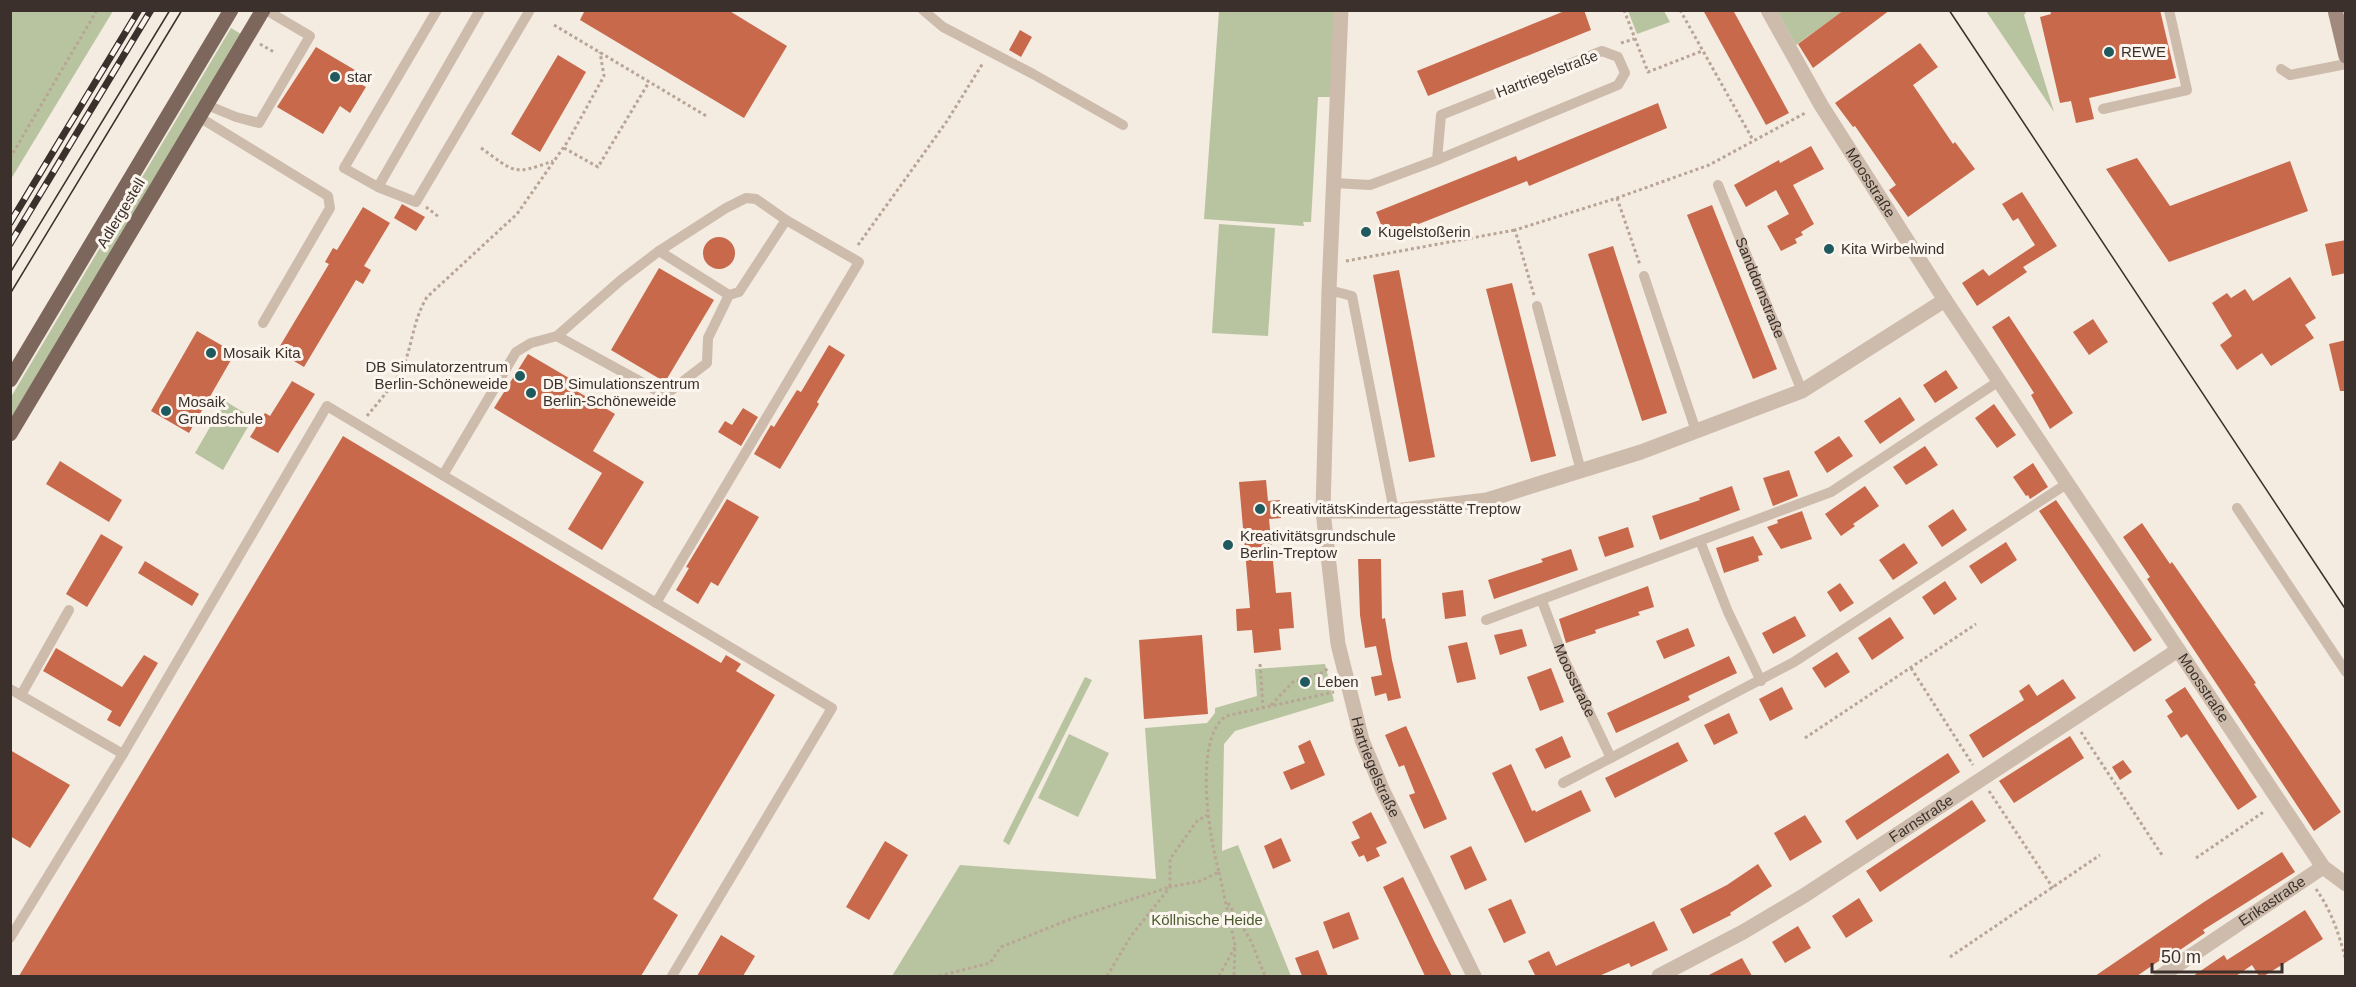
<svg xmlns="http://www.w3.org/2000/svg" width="2356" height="987" font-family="Arial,sans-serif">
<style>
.green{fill:#b8c4a0}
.building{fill:#c8694b}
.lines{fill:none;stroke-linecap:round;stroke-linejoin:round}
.path{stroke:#b9a596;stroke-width:3;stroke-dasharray:3 3;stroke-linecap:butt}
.service{stroke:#cdbbac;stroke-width:10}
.minor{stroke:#cdbbac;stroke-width:15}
.secondary{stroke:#a18a7d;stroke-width:15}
.primary{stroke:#7d675c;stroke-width:15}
.tram{stroke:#3b302b;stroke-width:1.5}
.rail-casing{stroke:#3b302b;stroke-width:7}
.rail{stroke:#fbf5ee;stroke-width:4.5;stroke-dasharray:14;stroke-linecap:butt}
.poi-dot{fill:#1f5a5e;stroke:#fbf5ee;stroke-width:2}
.labels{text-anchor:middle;stroke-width:6;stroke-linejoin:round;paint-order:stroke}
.poi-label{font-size:15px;fill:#3b302b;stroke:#fbf5ee;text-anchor:start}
.street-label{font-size:15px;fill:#3b302b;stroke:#fbf5ee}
.park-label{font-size:15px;fill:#4a5a2e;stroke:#fbf5ee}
</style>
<rect width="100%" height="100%" fill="#f4ebe1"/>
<g class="green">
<path d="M11 10 113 11 11 179 10 11Z"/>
<path d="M1219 11H1336L1330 97H1318L1311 222H1303L1304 226 1204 219Z"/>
<path d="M1628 11H1664L1670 22 1637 34Z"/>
<path d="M1777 11H1843L1796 45Z"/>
<path d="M1986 11H2027L2024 15 2054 112Z"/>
<path d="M231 28 241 34 11 420V397Z"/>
<path d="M1219 224 1275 228 1268 336 1212 333Z"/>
<path d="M225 401 253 418 223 470 195 453Z"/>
<path d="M1325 664 1334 701 1235 731 1224 744 1222 851 1238 845 1291 976H892L960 865 1156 879 1145 728 1207 723 1215 713V708L1257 696 1255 669Z"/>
<path d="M1085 677 1092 680 1009 845 1003 841Z"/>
<path d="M1069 734 1109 753 1078 817 1038 798Z"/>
</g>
<g class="building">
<path d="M585 10H728L787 46 744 118 580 20Z"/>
<path d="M1567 10H1584L1591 30 1428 96 1417 71Z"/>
<path d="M1703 10H1733L1789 113 1766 125Z"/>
<path d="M1844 10H1890L1813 68 1798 44Z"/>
<path d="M2050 10H2160L2176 78 2089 98 2094 119 2076 123 2071 101 2060 103 2040 17 2051 14Z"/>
<path d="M1020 30 1032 37 1021 57 1009 50Z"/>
<path d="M1920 43 1938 67 1913 85 1953 144 1955 142 1975 169 1908 217 1889 190 1896 185 1855 126 1853 127 1835 103Z"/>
<path d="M316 47 360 73 355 81 366 87 350 113 340 106 323 134 277 107Z"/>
<path d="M558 55 586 72 540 152 511 134Z"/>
<path d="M1658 103 1667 128 1529 186 1527 181 1386 237 1376 212 1516 156 1518 161Z"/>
<path d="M1811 146 1824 169 1793 185 1814 224 1801 232 1803 235 1795 239 1797 243 1781 251 1767 226 1789 214 1776 190 1746 207 1734 185 1779 160 1780 163Z"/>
<path d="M2137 158 2170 206 2290 161 2308 211 2169 262 2106 169Z"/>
<path d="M2022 192 2057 246 2023 267 2027 272 1977 306 1962 283 1983 269 1989 276 2035 245 2018 218 2013 221 2002 204Z"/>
<path d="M402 204 425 217 416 231 394 218Z"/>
<path d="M1712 205 1777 369 1753 379 1687 215Z"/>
<path d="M363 207 390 223 364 266 371 270 363 284 356 280 304 367 277 351 329 264 325 262 333 248 337 250Z"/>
<circle cx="719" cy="253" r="16"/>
<path d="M2346 240V273L2332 276 2325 244Z"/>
<path d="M1613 246 1667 413 1642 421 1588 254Z"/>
<path d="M659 268 714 300 665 382 611 350Z"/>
<path d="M1399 270 1435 457 1409 462 1373 275Z"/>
<path d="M2290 277 2316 318 2305 325 2314 338 2271 366 2262 353 2237 370 2220 345 2232 336 2212 303 2227 293 2231 298 2245 289 2253 301Z"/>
<path d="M1512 283 1556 456 1531 462 1486 289Z"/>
<path d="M2009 316 2073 413 2050 429 2031 395 2034 393 1992 327Z"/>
<path d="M2093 319 2108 342 2089 355 2073 332Z"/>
<path d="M197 331 235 353 189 433 151 411Z"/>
<path d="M2346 340V391H2340L2329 344Z"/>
<path d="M829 345 845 355 817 402 819 404 780 469 754 454 771 425 774 427 797 390 801 392Z"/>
<path d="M528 354 569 378 565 384 615 414 593 451 644 482 602 550 568 529 602 473 494 408Z"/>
<path d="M1946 370 1958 388 1935 403 1923 385Z"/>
<path d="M292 381 315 394 278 453 250 437 265 413 270 416Z"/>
<path d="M1900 397 1915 420 1880 444 1864 421Z"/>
<path d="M1994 404 2016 435 1997 448 1975 418Z"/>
<path d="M743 408 758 417 741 446 718 432 725 421 732 425Z"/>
<path d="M343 436 721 663 726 655 741 664 736 671 775 695 653 899 678 915 641 976H19Z"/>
<path d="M1839 436 1853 456 1827 473 1814 452Z"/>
<path d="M1925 446 1938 465 1906 485 1893 467Z"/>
<path d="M60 461 122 500 109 522 46 484Z"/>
<path d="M2033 463 2048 487 2030 499 2028 495 2026 496 2013 477Z"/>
<path d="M1789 470 1798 496 1773 506 1763 478Z"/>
<path d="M1266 480 1268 501 1280 500 1281 518 1269 519 1276 593 1291 592 1294 628 1279 629 1281 650 1254 653 1252 630 1237 631 1236 609 1250 608 1239 482Z"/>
<path d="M1732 486 1740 510 1660 540 1652 516 1700 500 1699 498Z"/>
<path d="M1865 486 1879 506 1853 524 1855 526 1841 536 1825 514Z"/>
<path d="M727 499 759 517 718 586 711 582 698 604 676 590 689 568 686 567Z"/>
<path d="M2056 500 2152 640 2134 652 2039 511Z"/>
<path d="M1953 509 1967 530 1942 547 1928 526Z"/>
<path d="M1802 511 1812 539 1781 549 1767 527 1778 523 1777 520Z"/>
<path d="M2142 523 2170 564 2172 562 2256 683 2254 684 2341 812 2314 831 2147 579 2150 577 2123 537Z"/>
<path d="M1628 527 1634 547 1605 557 1598 537Z"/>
<path d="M101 534 123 547 87 607 66 594Z"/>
<path d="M1753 536 1763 555 1758 556 1759 561 1724 573 1716 548Z"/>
<path d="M2006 542 2017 560 1981 584 1969 566Z"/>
<path d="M1904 543 1918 563 1893 580 1879 560Z"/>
<path d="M1571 549 1578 570 1494 599 1488 580 1543 562 1541 559Z"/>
<path d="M1358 559H1381L1382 619 1385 618 1392 660 1401 698 1388 701 1386 693 1375 696 1371 677 1382 675 1376 646 1365 648 1360 615Z"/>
<path d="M145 561 199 594 192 606 138 573Z"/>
<path d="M1945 581 1957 599 1934 615 1922 597Z"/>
<path d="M1840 583 1854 603 1840 612 1827 592Z"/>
<path d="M1648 586 1654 607 1638 612 1640 615 1595 630 1596 633 1566 643 1559 619Z"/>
<path d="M1463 590 1466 616 1445 619 1442 593Z"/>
<path d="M1795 616 1806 636 1773 654 1762 633Z"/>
<path d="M1890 617 1904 638 1872 660 1858 638Z"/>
<path d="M1688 628 1695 646 1664 659 1656 641Z"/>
<path d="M1522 629 1527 646 1500 655 1494 635Z"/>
<path d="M1202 635 1208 714 1144 719 1139 640Z"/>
<path d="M1467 642 1476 679 1457 683 1448 646Z"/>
<path d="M56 648 122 687 144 655 158 663 120 727 107 720 112 711 43 671Z"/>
<path d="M1837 652 1850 672 1825 688 1812 668Z"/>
<path d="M1729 656 1737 673 1688 696 1690 700 1616 733 1607 713Z"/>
<path d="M1551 668 1564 702 1540 711 1527 677Z"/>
<path d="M2063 679 2076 698 1983 758 1969 735 2024 700 2019 691 2029 684 2037 696Z"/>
<path d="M1782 687 1793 709 1770 721 1759 699Z"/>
<path d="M2185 687 2257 797 2238 810 2187 734 2181 738 2167 716 2173 712 2165 700Z"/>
<path d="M1729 713 1738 733 1714 745 1704 725Z"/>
<path d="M1406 726 1447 819 1424 829 1409 795 1415 793 1404 765 1399 767 1385 735Z"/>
<path d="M1562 736 1571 757 1545 769 1535 749Z"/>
<path d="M2070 736 2084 758 2014 803 1999 781Z"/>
<path d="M1310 740 1325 775 1291 790 1283 772 1305 763 1298 746Z"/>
<path d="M1678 742 1688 761 1615 798 1605 778Z"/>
<path d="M10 750 70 785 30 848 10 836Z"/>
<path d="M1948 753 1960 772 1857 840 1845 821Z"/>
<path d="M2123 760 2132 772 2120 780 2112 767Z"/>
<path d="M1511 764 1532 811 1535 810 1536 812 1581 790 1591 811 1525 843 1492 773Z"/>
<path d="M1972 800 1986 821 1880 892 1866 871Z"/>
<path d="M1371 812 1387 843 1376 848 1380 856 1367 862 1364 855 1359 857 1351 842 1360 838 1352 822Z"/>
<path d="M1805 815 1822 842 1790 861 1774 833Z"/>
<path d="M1281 838 1291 861 1273 869 1264 846Z"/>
<path d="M885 841 908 855 869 920 846 907Z"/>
<path d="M1471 846 1487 880 1465 890 1450 856Z"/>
<path d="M2282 852 2295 872 2203 930 2205 933 2171 956 2169 954 2137 976H2095L2204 902Z"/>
<path d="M1758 864 1772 886 1730 913 1731 915 1693 934 1680 909 1727 885Z"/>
<path d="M1403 877 1434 941 1452 976H1425L1383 887Z"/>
<path d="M1859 898 1873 921 1846 938 1832 916Z"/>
<path d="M1511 899 1526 933 1504 943 1488 909Z"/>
<path d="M2305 910 2323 939 2264 976H2259L2252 965 2236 976H2193L2224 955 2227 960Z"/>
<path d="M1349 912 1359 939 1333 949 1323 922Z"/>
<path d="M1654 921 1668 950 1631 967 1629 963 1599 976H1531L1535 975 1528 961 1549 951 1556 966Z"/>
<path d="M1798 926 1811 948 1785 963 1772 942Z"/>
<path d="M721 935 755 956 743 976H697Z"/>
<path d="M1318 950 1328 976H1302L1295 958Z"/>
<path d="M1742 958 1752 976H1707Z"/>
</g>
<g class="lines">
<g class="path">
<path d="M1624 10 1648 72 1702 51"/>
<path d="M1680 10 1753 140"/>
<path d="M554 25 708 117"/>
<path d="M1621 43 1634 39"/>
<path d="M260 44 274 52"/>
<path d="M481 148C515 172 512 176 553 161"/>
<path d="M564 148 598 167 649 82"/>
<path d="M10 158 97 10"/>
<path d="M1617 198 1640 265"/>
<path d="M426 207 439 217"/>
<path d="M858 245 947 121 983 63"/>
<path d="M1346 261 1515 230"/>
<path d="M1534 295 1515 230 1617 198 1709 165 1807 112"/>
<path d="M367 416C380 400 394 385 403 367 413 343 413 320 427 297L517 214 568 141 604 76 600 52"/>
<path d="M1260 664 1263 708"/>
<path d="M1911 668 1973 765"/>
<path d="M1271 705 1293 682 1324 672 1329 667"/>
<path d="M2081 732 2162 855"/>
<path d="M1805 738 1976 624"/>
<path d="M1989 791 2053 888"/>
<path d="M2196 858 2265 811"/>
<path d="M1219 872 1235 945 1234 976"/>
<path d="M2316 889C2332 912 2339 934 2346 961"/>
<path d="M1228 903 1251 941 1265 976"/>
<path d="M1950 957 2100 855"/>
<path d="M939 976 990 963 1001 947 1073 918 1170 887V859L1197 821 1207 815"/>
<path d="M1107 976 1131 936 1170 887 1200 881 1219 872C1209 837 1193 739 1226 716L1334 692"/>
<path d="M1219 976 1235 947"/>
</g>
<g class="service">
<path d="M437 10 344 168 378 187 416 202 530 10"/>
<path d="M923 10 943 27 1033 74 1123 125"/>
<path d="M2281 69 2290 75 2346 64"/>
<path d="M207 105 236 117 259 123 310 36 266 10"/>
<path d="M2103 109 2187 90 2169 10"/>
<path d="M199 117 328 196 330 208 263 323"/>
<path d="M1334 183 1370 185 1437 160 1618 85 1625 73 1618 57 1602 51 1441 115 1437 160"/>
<path id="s1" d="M1718 185 1802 391"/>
<path d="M378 187 480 10"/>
<path d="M659 251 729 295 739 292 786 220"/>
<path d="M1644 276 1696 431"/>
<path d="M1329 290 1352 296 1394 511"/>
<path d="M1537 306 1581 471"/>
<path d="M557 336 665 395 707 363 708 338 729 295"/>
<path d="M443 475 516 352 531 343 557 336 621 280 659 251 726 208 746 198 756 199 786 220 859 262 656 603"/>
<path d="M2237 508 2346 672"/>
<path d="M1700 541 1728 612 1761 681"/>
<path id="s2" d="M1542 601 1563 657 1611 758"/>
<path d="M1486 620 1831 492 1999 381"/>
<path d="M10 689 123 754"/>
<path d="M21 695 69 610"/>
<path d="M1563 783 1794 662 2068 483"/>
<path d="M10 938 123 754 327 406 832 708 672 976"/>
</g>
<g class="minor">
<path id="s3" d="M1341 10 1329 290 1323 511 1338 644 1362 740 1383 791 1474 976"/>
<path id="s4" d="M1768 10 1821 105 1945 300 2323 867 2346 884"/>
<path d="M1323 511H1394L1487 500 1641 452 1802 391 1945 300"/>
<path id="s5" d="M1659 976 1743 932 1805 895 2178 650"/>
<path id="s6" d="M2161 976 2323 867"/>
</g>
<path class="secondary" d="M2335 10 2346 56"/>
<g class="primary">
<path d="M10 380 231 10"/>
<path d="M10 434 263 10"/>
</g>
<g class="tram">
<path d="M1949 10 2346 610"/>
<path d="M10 273 170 10"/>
<path d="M10 294 182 10"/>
</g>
<g class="rail-casing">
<g id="rail">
<path d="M10 223 139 10"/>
<path d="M10 244 151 10"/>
</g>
</g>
<use href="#rail" class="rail"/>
</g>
<g class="poi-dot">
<circle cx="2109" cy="52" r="6"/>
<circle cx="335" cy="77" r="6"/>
<circle cx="1366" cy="232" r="6"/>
<circle cx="1829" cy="249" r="6"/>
<circle cx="211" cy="353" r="6"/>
<circle cx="520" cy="376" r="6"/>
<circle cx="531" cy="393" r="6"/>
<circle cx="166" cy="411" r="6"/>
<circle cx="1260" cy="509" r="6"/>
<circle cx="1228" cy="545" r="6"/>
<circle cx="1305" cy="682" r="6"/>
</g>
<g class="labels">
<g class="poi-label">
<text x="2121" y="57">REWE</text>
<text x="347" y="82">star</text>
<text x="1378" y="237">Kugelstoßerin</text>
<text x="1841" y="254">Kita Wirbelwind</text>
<text x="223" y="358">Mosaik Kita</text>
<text x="508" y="372" text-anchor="end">DB Simulatorzentrum<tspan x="508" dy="17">Berlin-Schöneweide</tspan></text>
<text x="543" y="389">DB Simulationszentrum<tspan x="543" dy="17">Berlin-Schöneweide</tspan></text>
<text x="178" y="407">Mosaik<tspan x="178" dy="17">Grundschule</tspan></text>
<text x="1272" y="514">KreativitätsKindertagesstätte Treptow</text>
<text x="1240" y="541">Kreativitätsgrundschule<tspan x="1240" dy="17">Berlin-Treptow</tspan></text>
<text x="1317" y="687">Leben</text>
</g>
<g class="street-label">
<text transform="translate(1547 74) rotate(-21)" y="5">Hartriegelstraße</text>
<text dy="5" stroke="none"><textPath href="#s4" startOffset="201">Moosstraße</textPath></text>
<text transform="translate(121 213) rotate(-59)" y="5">Adlergestell</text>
<text dy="5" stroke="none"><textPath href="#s1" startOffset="111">Sanddornstraße</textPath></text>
<text dy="5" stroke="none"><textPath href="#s2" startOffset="86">Moosstraße</textPath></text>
<text dy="5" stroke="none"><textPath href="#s4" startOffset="806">Moosstraße</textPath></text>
<text dy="5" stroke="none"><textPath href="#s3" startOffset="764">Hartriegelstraße</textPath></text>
<text dy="5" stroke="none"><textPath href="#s5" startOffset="306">Farnstraße</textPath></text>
<text dy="5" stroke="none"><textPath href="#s6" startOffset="134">Erikastraße</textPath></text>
</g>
<g class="park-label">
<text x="1207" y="925">Köllnische Heide</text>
</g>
</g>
<rect width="2356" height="987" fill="none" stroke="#3b302b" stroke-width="24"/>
<path d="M2152 963v9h130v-9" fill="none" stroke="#3b302b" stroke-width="3"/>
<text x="2161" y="963" font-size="18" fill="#3b302b" stroke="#fbf5ee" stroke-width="4.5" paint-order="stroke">50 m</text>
</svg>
